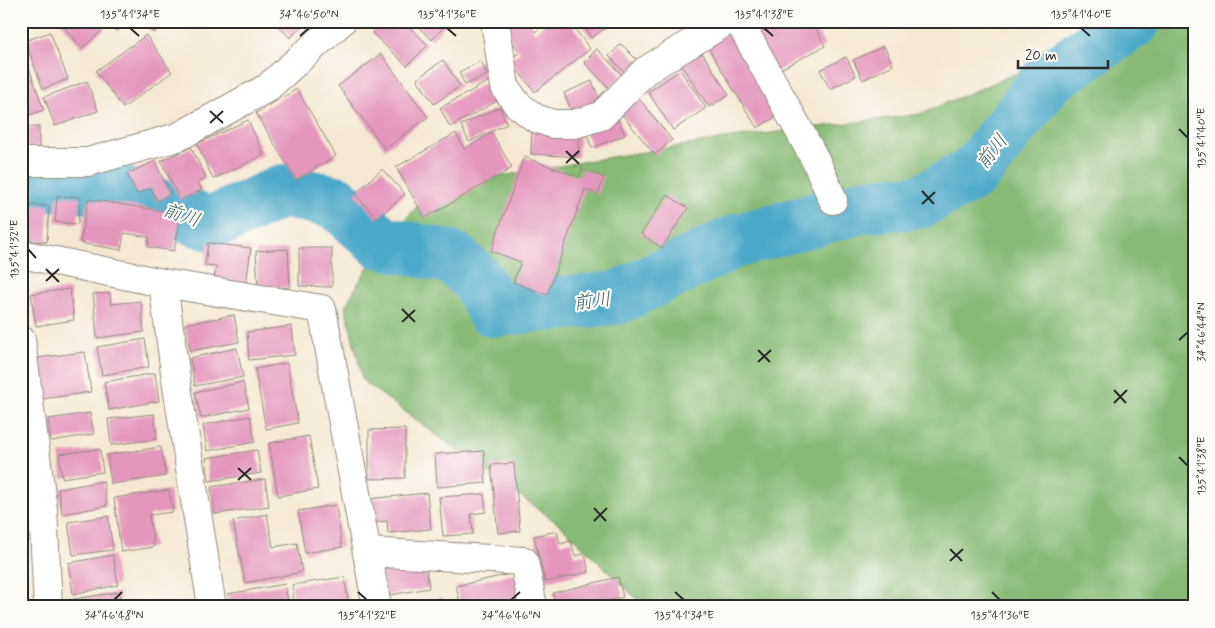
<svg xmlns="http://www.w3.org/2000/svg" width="1215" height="628" font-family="Mynerve,'Klee One',sans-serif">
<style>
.forest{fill:#86ba75;stroke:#587250}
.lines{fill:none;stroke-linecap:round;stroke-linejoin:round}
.river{stroke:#4ba8c9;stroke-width:54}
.building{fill:#e496bc}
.minor-casing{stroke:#908a7e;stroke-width:30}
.minor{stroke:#fff;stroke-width:28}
.ticks{fill:none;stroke:#2b2b2b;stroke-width:2}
.labels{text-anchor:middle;stroke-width:4.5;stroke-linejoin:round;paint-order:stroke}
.water-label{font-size:19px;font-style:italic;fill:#385d6a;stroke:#fdfcf7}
.neatline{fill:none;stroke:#2b2b2b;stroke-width:2}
.ticks-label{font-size:12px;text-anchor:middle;fill:#2b2b2b}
</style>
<rect width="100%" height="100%" fill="#fdfcf7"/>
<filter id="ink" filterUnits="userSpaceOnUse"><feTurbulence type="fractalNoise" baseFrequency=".02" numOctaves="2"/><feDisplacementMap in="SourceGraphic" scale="10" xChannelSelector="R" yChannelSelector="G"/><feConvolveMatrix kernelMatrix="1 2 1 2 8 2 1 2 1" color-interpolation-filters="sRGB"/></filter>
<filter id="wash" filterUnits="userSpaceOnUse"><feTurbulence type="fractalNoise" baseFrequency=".0096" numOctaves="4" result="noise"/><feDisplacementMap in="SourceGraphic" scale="20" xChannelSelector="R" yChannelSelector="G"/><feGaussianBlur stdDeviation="1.12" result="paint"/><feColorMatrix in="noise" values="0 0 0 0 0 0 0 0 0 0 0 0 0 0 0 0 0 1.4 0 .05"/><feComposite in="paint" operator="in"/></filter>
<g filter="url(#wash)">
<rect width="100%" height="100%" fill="#f5e8d2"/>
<path class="forest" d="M1183 21H1194V607H645L560 525 363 381 345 306 375 255 433 188 605 158 731 138 920 114 1047 60Z"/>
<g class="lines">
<path class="river" d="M21 187 63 184 117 191 210 224 283 191 336 202 381 242 453 258 478 281 493 310 617 298 736 241 864 206 919 202 973 174 1049 78 1134 21"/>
</g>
<g id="blocks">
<g class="building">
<path d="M59 21H97L104 29 82 48Z"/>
<path d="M109 21H128L117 31Z"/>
<path d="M145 21H163L154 33 143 25Z"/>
<path d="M274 21H308L290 38Z"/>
<path d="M383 21H403L428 45 407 66 372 33Z"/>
<path d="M412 21H449L432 40Z"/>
<path d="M511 21H526L535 32 548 21H569L590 49 535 92 509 60 520 52 502 28Z"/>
<path d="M580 21H616L591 38Z"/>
<path d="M684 21H707L689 31Z"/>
<path d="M782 21H812L825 46 775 72 755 35Z"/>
<path d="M50 32 68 79 43 89 25 41Z"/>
<path d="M729 32 779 115 757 128 707 46Z"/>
<path d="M146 35 172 72 123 108 96 71Z"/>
<path d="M621 44 638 61 626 74 609 56Z"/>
<path d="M884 46 893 65 863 80 853 60Z"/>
<path d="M597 49 622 75 609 88 584 62Z"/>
<path d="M701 51 729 95 709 107 681 65Z"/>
<path d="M381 54 428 117 385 149 338 86Z"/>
<path d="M846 57 856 76 830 89 820 70Z"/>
<path d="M443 60 460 86 434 104 417 79Z"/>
<path d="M481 61 487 75 465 85 459 72Z"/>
<path d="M28 65 44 110 24 117 21 108V67Z"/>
<path d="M680 70 706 108 673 130 648 92Z"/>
<path d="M87 81 98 111 55 126 44 97Z"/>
<path d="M489 81 499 100 450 127 440 108Z"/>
<path d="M592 81 603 107 575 119 564 93Z"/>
<path d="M297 89 336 156 296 180 256 113Z"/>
<path d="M638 97 672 140 655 155 620 112Z"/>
<path d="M500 107 507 124 469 142 461 125Z"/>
<path d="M617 116 625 135 592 148 584 128Z"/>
<path d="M248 120 264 155 213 179 197 144Z"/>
<path d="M21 127H39V148L21 147Z"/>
<path d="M532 127 580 130 578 157 531 154Z"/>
<path d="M456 133 464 149 492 133 512 168 425 218 396 167Z"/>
<path d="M191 147 206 178 198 183 202 190 180 200 161 161Z"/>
<path d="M524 157 579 177 582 169 604 177 598 194 585 189 547 295 513 282 521 262 491 251Z"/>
<path d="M155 161 170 194 157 201 151 188 137 194 127 174Z"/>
<path d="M382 169 405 194 377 219 355 194Z"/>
<path d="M667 195 688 208 662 248 641 234Z"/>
<path d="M57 196 80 197 78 224 55 222Z"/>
<path d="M88 199 181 214 174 251 148 247 149 237 124 233 121 250 80 243Z"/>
<path d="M21 204 49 206 47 242 21 240Z"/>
<path d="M208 243 251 248 246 285 214 281 216 266 205 265Z"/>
<path d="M299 248H332V287L299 286Z"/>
<path d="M288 249 290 287 258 289 256 251Z"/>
<path d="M70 289 74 320 36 326 31 294Z"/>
<path d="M110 293 111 304 141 301 144 332 97 338 93 294Z"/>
<path d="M234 315 239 342 190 351 185 324Z"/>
<path d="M292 326 295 355 249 360 247 332Z"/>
<path d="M145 339 149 367 102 375 97 347Z"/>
<path d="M237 348 243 377 195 386 190 358Z"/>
<path d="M85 352 91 392 42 399 36 358Z"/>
<path d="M287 363 298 423 266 429 255 369Z"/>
<path d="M155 373 159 401 109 410 104 382Z"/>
<path d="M243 382 249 408 201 418 195 392Z"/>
<path d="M90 413 94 434 51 441 48 419Z"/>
<path d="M154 414 157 439 111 445 108 419Z"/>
<path d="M250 416 255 442 207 451 203 425Z"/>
<path d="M405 429V478L369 479V430Z"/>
<path d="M309 436 318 489 278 496 269 443Z"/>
<path d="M161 447 166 476 111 484 107 455Z"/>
<path d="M100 449 103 472 62 478 59 454Z"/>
<path d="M257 450 261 473 209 481 206 458Z"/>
<path d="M484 451 486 483 437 487 435 454Z"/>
<path d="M514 463 520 531 498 533 491 465Z"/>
<path d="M265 479 269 506 215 514 211 487Z"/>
<path d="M103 481 107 506 62 514 58 489Z"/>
<path d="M169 490 173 512 149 515 154 547 121 552 114 498Z"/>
<path d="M427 493 431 529 388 533 387 521 370 523 368 499Z"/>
<path d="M484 494 486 512 471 514 473 534 443 536 439 497Z"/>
<path d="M336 505 342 547 305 553 298 511Z"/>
<path d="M267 514 273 547 297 543 302 572 245 583 233 521Z"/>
<path d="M108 516 113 550 73 555 68 522Z"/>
<path d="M557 531 560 544 571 541 575 556 585 554 589 572 545 582 534 536Z"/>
<path d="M113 555 118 585 73 594 68 563Z"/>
<path d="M425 561 429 588 385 596 381 569Z"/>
<path d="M515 573 522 607H461L456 586Z"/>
<path d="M344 577 349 604 332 607H295L292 585Z"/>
<path d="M618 577 623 597 584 607H556L553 593Z"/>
<path d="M285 584 289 607H230L228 594Z"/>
<path d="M119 592 121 607H68L67 600Z"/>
<path d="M441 598 443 607H405V606Z"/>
</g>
</g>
</g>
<g filter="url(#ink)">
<use href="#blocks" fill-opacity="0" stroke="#908a7e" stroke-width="1"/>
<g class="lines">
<g class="minor-casing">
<g id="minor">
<path d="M495 21 505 87 517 104 535 118 553 124H574L601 116 645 71 727 21"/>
<path d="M739 21 816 161 833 200"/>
<path d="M21 162H88L178 137 267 88 342 21"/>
<path d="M21 254 163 283 322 309 377 607"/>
<path d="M163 283 176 380 212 607"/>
<path d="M21 340 43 510 48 607"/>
<path d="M367 552 524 561 533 607"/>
</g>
</g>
<use href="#minor" class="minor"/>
</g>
</g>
<path class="ticks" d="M130 28 139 36M447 28 456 36M764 28 773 36M1081 28 1090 36M300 36 309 28M210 111 223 123M210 123 223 111M1179 129 1188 138M566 151 579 164M566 163 579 151M922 191 934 204M922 204 935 192M28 249 36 258M46 269 59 282M46 281 59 269M402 309 415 322M402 322 415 310M1179 340 1188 332M758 350 770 362M758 362 771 350M1114 390 1126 403M1114 403 1127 390M1179 457 1188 466M238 468 251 480M238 480 251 468M594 508 606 521M594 521 607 508M950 549 962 561M950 561 963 549M358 592 367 600M675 592 684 600M992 592 1000 600M114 600 122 592M511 600 520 592"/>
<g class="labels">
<g class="water-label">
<text transform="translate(991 151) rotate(-52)" y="7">前川</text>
<text transform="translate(182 214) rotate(19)" y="7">前川</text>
<text transform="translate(592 300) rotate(-7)" y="7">前川</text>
</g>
</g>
<rect width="1215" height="628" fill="none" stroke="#fdfcf7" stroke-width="55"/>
<path d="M1018 60v8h90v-8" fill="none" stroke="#2b2b2b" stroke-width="2.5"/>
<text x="1025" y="60" font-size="15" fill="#2b2b2b" stroke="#fdfcf7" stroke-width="4" paint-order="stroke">20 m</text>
<rect x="28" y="28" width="1160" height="572" class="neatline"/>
<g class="ticks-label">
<text x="130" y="18">135°41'34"E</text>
<text x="309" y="18">34°46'50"N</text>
<text x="447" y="18">135°41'36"E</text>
<text x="764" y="18">135°41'38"E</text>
<text x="1081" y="18">135°41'40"E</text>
<text transform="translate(1201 138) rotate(-90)" y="4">135°41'40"E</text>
<text transform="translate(14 249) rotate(-90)" y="4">135°41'32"E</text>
<text transform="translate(1201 332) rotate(-90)" y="4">34°46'44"N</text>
<text transform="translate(1201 466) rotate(-90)" y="4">135°41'38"E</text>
<text x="114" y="619">34°46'48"N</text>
<text x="367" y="619">135°41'32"E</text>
<text x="511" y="619">34°46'46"N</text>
<text x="684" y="619">135°41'34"E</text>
<text x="1000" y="619">135°41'36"E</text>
</g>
</svg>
